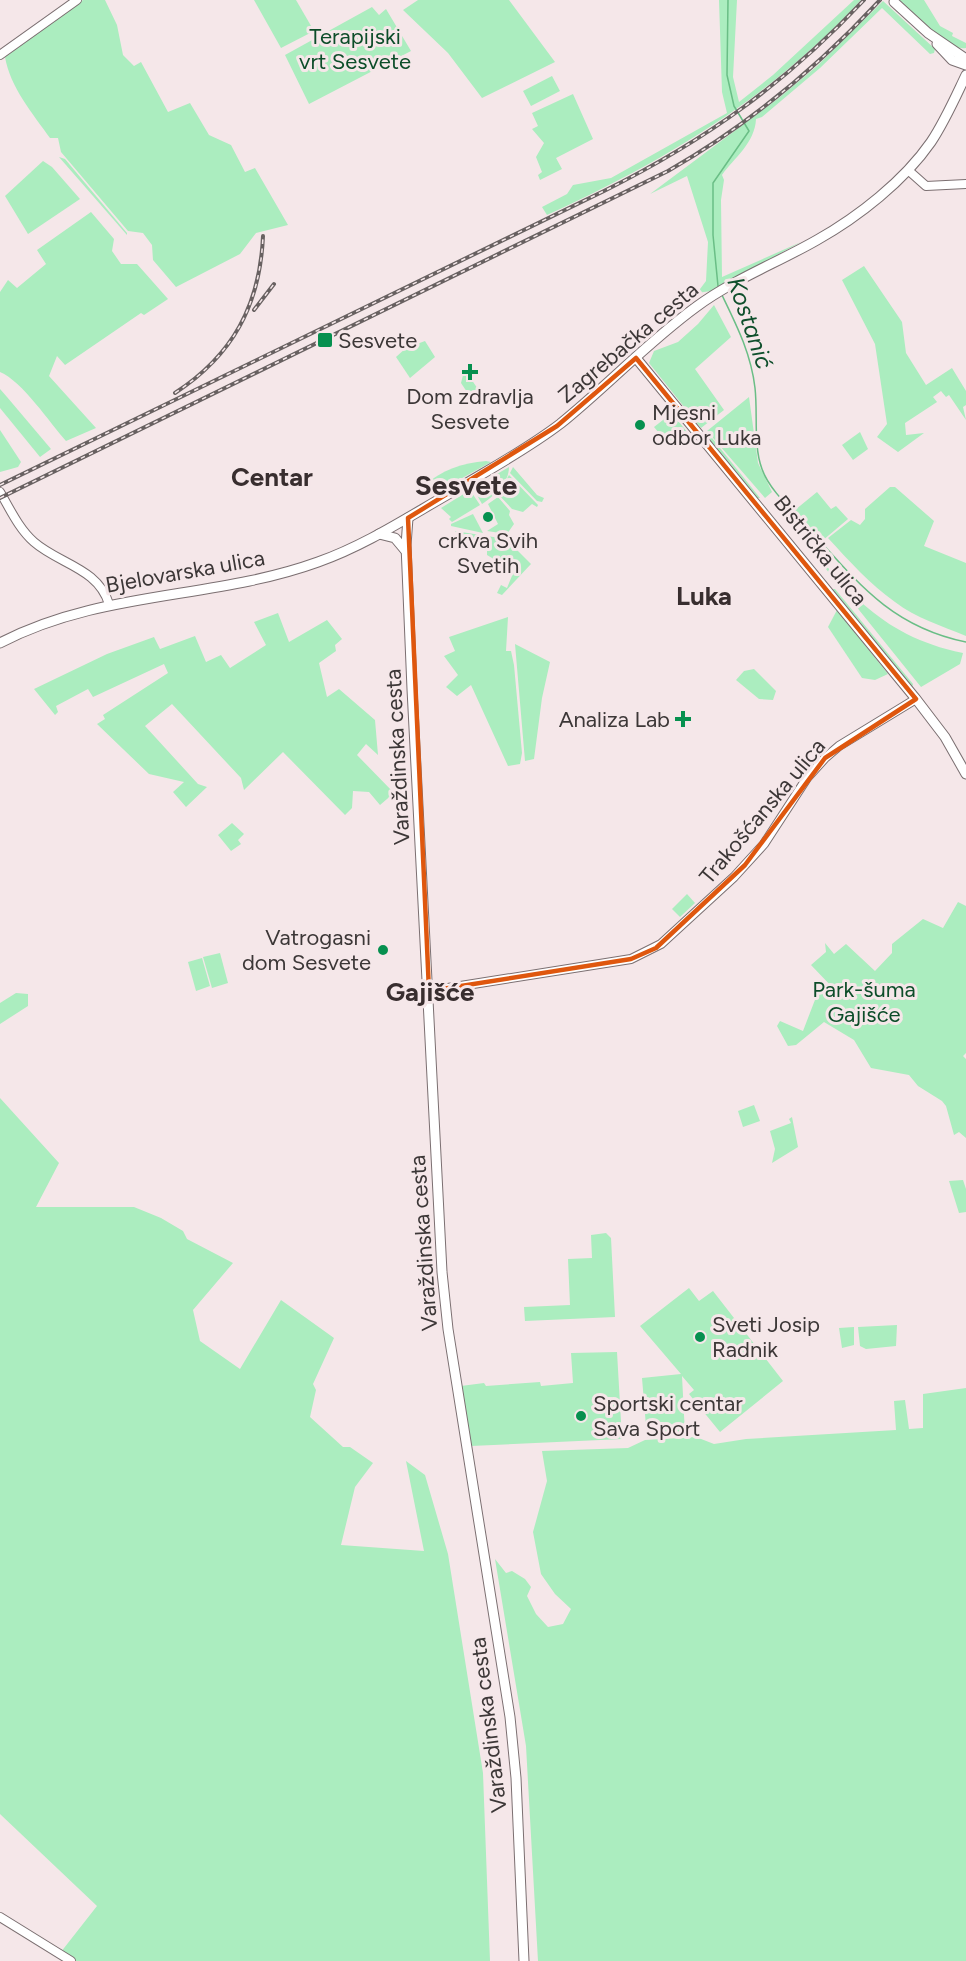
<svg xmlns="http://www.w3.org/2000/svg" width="966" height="1961" font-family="Figtree,sans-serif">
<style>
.green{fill:#abedbf}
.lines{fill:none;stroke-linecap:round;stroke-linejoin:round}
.stream{stroke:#6abe86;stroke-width:1.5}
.minor-casing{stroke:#7b6f71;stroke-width:10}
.major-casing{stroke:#7b6f71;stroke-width:11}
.minor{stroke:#fff;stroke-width:8}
.major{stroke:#fff;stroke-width:9}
.rail-casing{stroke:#686161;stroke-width:4}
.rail{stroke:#f5e7e9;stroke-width:1.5;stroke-dasharray:4.5;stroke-linecap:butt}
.marked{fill:none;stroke:#df570e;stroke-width:4.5;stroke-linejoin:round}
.poi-dot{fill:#06904f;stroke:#f5e7e9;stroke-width:2}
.labels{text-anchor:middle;stroke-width:6;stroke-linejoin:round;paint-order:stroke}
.park-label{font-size:22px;fill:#0c4d29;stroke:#f5e7e9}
.poi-label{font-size:22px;fill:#3c3737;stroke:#f5e7e9;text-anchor:start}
.street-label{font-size:22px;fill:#3c3737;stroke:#f5e7e9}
.water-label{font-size:24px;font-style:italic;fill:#0f4f2c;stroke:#f5e7e9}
.quarter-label{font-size:26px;font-weight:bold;fill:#382e2f;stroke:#f5e7e9}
.district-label{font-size:28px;font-weight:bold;fill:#382e2f;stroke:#f5e7e9}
</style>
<rect width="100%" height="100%" fill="#f5e7e9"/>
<g class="green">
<path d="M83 0H105L117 25 123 55 134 66 141 62 168 112 190 103 209 135 231 145 245 172 255 168 288 225 256 233 240 254 176 287 153 260 152 245 143 233 128 231 61 152 58 138H50C33 114 10 87 5 57Z"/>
<path d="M254 0H296L314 31 281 48Z"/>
<path d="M418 0H509L555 62 482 98 448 53 403 10Z"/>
<path d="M719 0H737L733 77 739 102 773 75 854 0H861C770 98 667 160 547 215L542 207 567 194 573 185 611 178 727 113 722 92Z"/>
<path d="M896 0H924L940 26 953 33 952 36 966 43V48C947 52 910 12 896 0Z"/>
<path d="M883 1 935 49 934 53 930 54 882 8 820 68 762 117 756 119C755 143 734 158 722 175L724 180 721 200 722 277 801 242 711 291 697 293 706 281 708 242 687 176 650 194 780 97 817 66Z"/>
<path d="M372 7 379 15 386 9 411 51 309 104 285 55Z"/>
<path d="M552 76 560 91 531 106 523 91Z"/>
<path d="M573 94 593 139 556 158 562 169 540 180 538 175 542 172 536 157 544 143 532 129 538 126 532 113Z"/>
<path d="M59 157 65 159 127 233V235Z"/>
<path d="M43 161 52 167 80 199 28 234 5 196Z"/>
<path d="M91 212 114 239 112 251 121 264H137L168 299 144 315 141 313 65 365 57 356 49 376 96 428 66 441C50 423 22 381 0 372V292L8 280 17 288 46 264 37 250Z"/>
<path d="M864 266 902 322 906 353 926 385 952 368 966 391V405L963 407 966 420 949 395 946 397 941 391 933 397 937 402 905 423 906 435 924 433 898 452 877 437 887 424 875 344 842 280Z"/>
<path d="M714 305 731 337 695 369 724 410 701 428 649 363 654 351 678 342 698 324Z"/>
<path d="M425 341 435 357 410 378 396 357 406 348Z"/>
<path d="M467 373 480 392 471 398 461 383 463 375Z"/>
<path d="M0 389 7 397 51 449 40 457 0 408Z"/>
<path d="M749 397 758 463 772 492 765 498 707 431Z"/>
<path d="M672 413 687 432 669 445 654 427Z"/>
<path d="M0 430 21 462 18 467 0 472Z"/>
<path d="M860 432 868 449 853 460 842 445Z"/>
<path d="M708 438H712L760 498H757Z"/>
<path d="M486 461 491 462 430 496 422 494 423 486C442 470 462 463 486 461Z"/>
<path d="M509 467C509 483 494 496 482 504L473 488Z"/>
<path d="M513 467 537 495 544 498 542 502 537 501 510 473Z"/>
<path d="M509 475 538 505 537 507 532 504 523 512 512 509 498 494Z"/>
<path d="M890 487H895L934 521 924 546 966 563V636C942 626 916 618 895 602 870 584 849 561 828 538L851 520 860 525 865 519V509Z"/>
<path d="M470 490 480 505 452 522 449 519 451 517 441 508Z"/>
<path d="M817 492 831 509 836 506 848 519 822 541 795 510Z"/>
<path d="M498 497 510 511 509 515 514 524 507 534 487 531 498 524 488 504Z"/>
<path d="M473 514 483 533 451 526V524Z"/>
<path d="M789 523C845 586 876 635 963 653L960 664 921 687Z"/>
<path d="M455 531 506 539 531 564 502 595 497 593 501 585 507 588 514 571 487 555V550L481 545 475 551 468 547 460 549 456 544 462 538Z"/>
<path d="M831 589H835L913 684 912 688Z"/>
<path d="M837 610 888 674 875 680 862 678 828 627Z"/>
<path d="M278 613 289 642 327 620 342 639 335 645 336 651 319 663 327 697 339 689 375 720 378 755 366 744 357 755 394 793 380 805 369 792 353 791 352 808 345 815 283 752 244 790 241 778 172 704 145 726 198 784 207 787 186 807 173 792 184 782 149 774 97 724 105 719 103 715 168 673 164 664 93 697 88 689 56 706 58 712 55 715 34 689 107 654 154 637 160 649 195 636 206 662 221 655 230 668 266 645 254 622Z"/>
<path d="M508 617 506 651H511L514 665 522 753 520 764 508 766 471 685 457 696 446 687 458 675 444 656 455 651 449 637Z"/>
<path d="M515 644 550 662 542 698 534 759 525 761Z"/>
<path d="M754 669 776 691 773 700 759 699 736 680 744 671Z"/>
<path d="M232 823 244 834 238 840 241 844 231 851 218 835Z"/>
<path d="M687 894 695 903 680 917 672 909Z"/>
<path d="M958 902 966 906V1053L963 1056 966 1059V1138L959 1132 954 1135 946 1106 942 1101 918 1086 909 1075 871 1068 854 1040 824 1022 796 1045 788 1046 777 1026 780 1021 803 1031 818 992 834 989 811 965 826 952 825 943 834 954 846 944 875 971 892 953V944L923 919 943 928Z"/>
<path d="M220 953 228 983 212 988 203 957Z"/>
<path d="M202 958 210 986 196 991 188 962Z"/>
<path d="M16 993 28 994V1006L0 1024V1003Z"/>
<path d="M0 1098 59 1163 36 1207H134L161 1218 183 1231 187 1239 233 1263 193 1310 200 1341 240 1369 281 1300 334 1338 313 1384 316 1390 310 1417 343 1447H350L373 1463 355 1487 341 1545 424 1551 406 1461 425 1475 448 1554 483 1773 490 1961H63L57 1957 97 1906 0 1814Z"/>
<path d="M754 1105 760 1121 743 1127 738 1111Z"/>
<path d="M792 1117 798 1147 772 1163 775 1149 770 1131 791 1123 789 1119Z"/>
<path d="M963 1180 966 1189V1212L959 1213 949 1181Z"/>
<path d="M606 1233 611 1238 615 1317 525 1321 524 1307 570 1305 568 1259 592 1258 591 1235Z"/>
<path d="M689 1288 699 1301 713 1291 783 1381 720 1432 689 1394 694 1390 682 1376 685 1434 647 1438 642 1378 681 1374 640 1326Z"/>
<path d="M897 1325 896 1346 866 1349 860 1346 858 1327Z"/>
<path d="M854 1327V1345L842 1348 839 1328Z"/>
<path d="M617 1352 622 1439 471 1446 461 1386 484 1383 486 1386 540 1382 541 1386 573 1383 571 1353Z"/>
<path d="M966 1388V1961H538L526 1746 495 1559 506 1573 512 1571 525 1579 531 1587 527 1596 536 1614 548 1627 563 1624 571 1609 555 1594 541 1574 533 1532 547 1481 542 1451 628 1448 645 1440 696 1437 714 1444 746 1439 896 1430 894 1401 905 1400 909 1429 923 1428V1394Z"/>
</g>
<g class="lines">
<g class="stream">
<path d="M718 286 713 235V183L749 131 734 106 727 75 728 0"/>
<path d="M721 293C736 324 751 353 755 388 758 414 753 445 762 469 769 489 790 508 804 523 855 579 888 626 966 642"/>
</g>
<g class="minor-casing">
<g id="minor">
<path d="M0 55 77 0"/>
<path d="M908 170 926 186 966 184"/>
<path d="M0 492C10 509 19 529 34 542 59 564 98 568 109 604"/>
<path d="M429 991 631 959 661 944 734 877 764 844 807 778 825 758 839 746 916 699"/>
<path d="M0 1917 71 1961"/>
</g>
</g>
<g class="major-casing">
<g id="major">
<path d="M894 2 928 33 966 59"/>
<path d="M937 44 952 60 966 65"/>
<path d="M636 358 916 699 945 737 966 774"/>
<path d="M408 518 406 545 412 689 442 1272 448 1329 510 1717 516 1778 524 1961"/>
<path d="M379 534 395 538 405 550"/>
<path d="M0 643C101 590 213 600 318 562 366 545 408 517 452 492 488 470 526 450 560 424 606 387 648 342 696 307 734 279 777 263 817 240 858 217 904 181 931 142 945 121 955 98 966 75"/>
</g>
</g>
<use href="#minor" class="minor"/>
<use href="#major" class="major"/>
<g class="rail-casing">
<g id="rail">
<path d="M254 310 274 284"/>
<path d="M175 393C233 355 260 305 263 236"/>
<path d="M0 485 604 191C706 140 786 83 864 0"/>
<path d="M0 498 668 171C747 126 818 67 880 0"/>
</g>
</g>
<use href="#rail" class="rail"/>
</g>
<path class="marked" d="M636 358 916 699 825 758 745 865 656 948 631 959 429 991 408 518 557 426Z"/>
<g class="poi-dot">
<rect x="317" y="332" width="16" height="16" rx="3"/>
<path d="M467 363h6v6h6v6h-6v6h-6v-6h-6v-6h6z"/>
<circle cx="640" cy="425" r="6"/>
<circle cx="488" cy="517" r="6"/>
<path d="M680 710h6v6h6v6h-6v6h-6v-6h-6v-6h6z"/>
<circle cx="383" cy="950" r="6"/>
<circle cx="700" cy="1337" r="6"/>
<circle cx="581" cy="1416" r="6"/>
</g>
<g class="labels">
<g class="park-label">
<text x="355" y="44">Terapijski<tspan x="355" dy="25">vrt Sesvete</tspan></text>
<text x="864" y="997">Park-šuma<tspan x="864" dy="25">Gajišće</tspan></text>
</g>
<g class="poi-label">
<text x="338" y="348">Sesvete</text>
<text x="470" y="404" text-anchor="middle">Dom zdravlja<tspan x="470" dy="25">Sesvete</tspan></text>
<text x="652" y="420">Mjesni<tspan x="652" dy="25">odbor Luka</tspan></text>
<text x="488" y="548" text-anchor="middle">crkva Svih<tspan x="488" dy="25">Svetih</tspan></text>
<text x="670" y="727" text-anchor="end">Analiza Lab</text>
<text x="371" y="945" text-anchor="end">Vatrogasni<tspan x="371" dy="25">dom Sesvete</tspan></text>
<text x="712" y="1332">Sveti Josip<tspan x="712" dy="25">Radnik</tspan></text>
<text x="593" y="1411">Sportski centar<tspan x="593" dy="25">Sava Sport</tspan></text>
</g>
<g class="street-label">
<text transform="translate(628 342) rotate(-40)" y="8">Zagrebačka cesta</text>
<text transform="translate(821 550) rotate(51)" y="8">Bistrička ulica</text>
<text transform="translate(185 571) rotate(-10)" y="8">Bjelovarska ulica</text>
<text transform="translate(397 757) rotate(-93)" y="8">Varaždinska cesta</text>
<text transform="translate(762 811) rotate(-50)" y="8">Trakošćanska ulica</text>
<text transform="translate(423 1243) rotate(-94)" y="8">Varaždinska cesta</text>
<text transform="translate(488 1725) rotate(-97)" y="8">Varaždinska cesta</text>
</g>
<g class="water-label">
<text transform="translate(750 323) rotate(71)" y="8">Kostanić</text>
</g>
<g class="quarter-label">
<text x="272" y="486">Centar</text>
<text x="704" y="605">Luka</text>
<text x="430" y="1001">Gajišće</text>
</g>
<g class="district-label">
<text x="466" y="495">Sesvete</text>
</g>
</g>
</svg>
